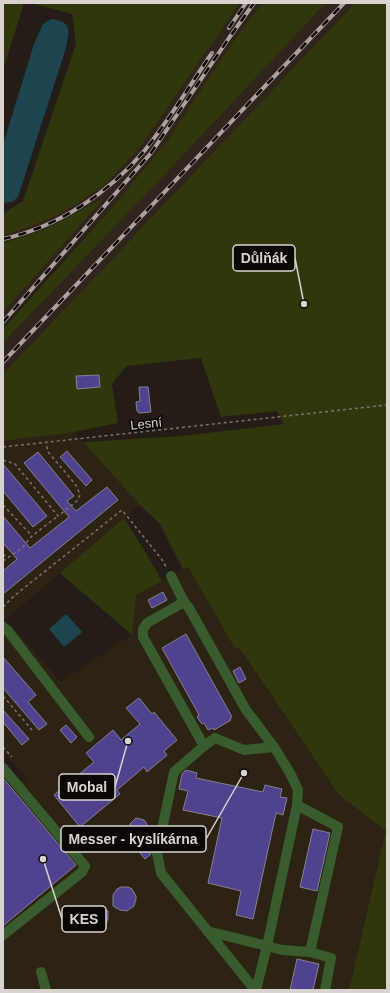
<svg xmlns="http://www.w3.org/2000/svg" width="390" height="993" font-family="Arial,sans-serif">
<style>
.built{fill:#30241c}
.industrial{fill:#2d2314}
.green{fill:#31370d}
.water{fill:#1c4550}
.building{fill:#50428f;stroke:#83828c}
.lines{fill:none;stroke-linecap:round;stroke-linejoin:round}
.path{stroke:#7a736f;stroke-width:1.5;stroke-dasharray:3 3;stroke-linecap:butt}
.minor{stroke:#385c2e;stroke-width:10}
.rail-casing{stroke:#a9a29e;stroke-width:4}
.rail{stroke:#0b0706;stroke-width:2.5;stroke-dasharray:8;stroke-linecap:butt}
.labels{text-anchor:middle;stroke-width:3.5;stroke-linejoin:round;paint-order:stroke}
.street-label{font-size:13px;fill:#d9d3d0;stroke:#0b0706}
.leader{fill:none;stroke:#d9d3d0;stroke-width:1.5}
.callout-dot{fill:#d9d3d0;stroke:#0b0706;stroke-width:1.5}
.callout{fill:#0b0706;stroke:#d9d3d0;stroke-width:1.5}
.callout-label{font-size:14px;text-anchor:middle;font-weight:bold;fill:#d9d3d0}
</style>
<rect width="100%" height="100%" fill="#241c17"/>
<g class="built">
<path d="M240 3H262L232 43 167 141 115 204 48 276 3 328V312L103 198 43 230 3 243V236L8 234 105 185 140 147Z"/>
<path d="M326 3H355L3 374V343Z"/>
</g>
<path class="industrial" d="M74 432 140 505 6 619 61 682 131 635 136 595 188 567 234 647 241 650 337 794 387 831 349 990H3V761L20 782 27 779 3 751V441Z"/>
<g class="green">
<path d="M3 3H24L3 70Z"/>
<path d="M30 3H240L140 147 105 185 62 213 36 224 3 236V214L23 201 76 44 72 14Z"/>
<path d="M262 3H326L168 171 3 343V329L115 204 167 141 232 43Z"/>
<path d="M355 3H387V990H349L386 831 338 794 241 650 234 647 188 567 183 569 160 524 140 505 83 442 182 436 284 424 277 411 221 417 201 358 126 366 112 384 118 423 74 432 3 441V374Z"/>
<path d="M105 197 3 312V243L43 230Z"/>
<path d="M124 518 147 555 162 581 136 595 132 635 60 573Z"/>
</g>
<g class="water">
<path d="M51 19C73 22 69 30 66 48L18 197 12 202 3 203V145L34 44 43 24Z"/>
<path d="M66 614 82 632 64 647 49 629Z"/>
</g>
<g class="building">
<path d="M99 375 100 387 77 389 76 376Z"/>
<path d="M139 387H148L151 412 139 413 137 411 136 402 140 401Z"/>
<path d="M67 451 92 480 86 486 60 457Z"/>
<path d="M38 452 74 496 67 501 76 511 107 487 118 500 3 594V571L17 559 3 543V516L30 548 69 517 24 463Z"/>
<path d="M3 464 47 516 33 527 3 491Z"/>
<path d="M163 592 167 600 152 608 148 600Z"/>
<path d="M186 634 232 717 230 718 231 720 214 730 213 728 208 730 204 723 202 724 197 717 199 715 162 648Z"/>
<path d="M3 657 36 695 28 702 47 724 39 730 3 688Z"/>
<path d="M240 667 246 679 239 683 233 671Z"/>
<path d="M139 698 152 714 154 712 177 740 164 751 167 755 147 772 144 767 117 790 120 794 80 827 54 795 94 762 86 753 113 730 121 740 140 724 126 708Z"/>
<path d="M3 710 29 739 22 745 3 722Z"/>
<path d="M66 725 77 737 71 743 60 730Z"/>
<path d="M186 770 197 773 196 778 263 792 265 785 282 789 280 797 287 798 283 815 276 813 253 919 236 915 241 891 208 883 222 818 183 810 188 791 179 789 182 774Z"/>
<path d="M3 778 76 865 3 926Z"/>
<path d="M136 818 144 820 147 824 146 832 140 838 133 834 130 830V824Z"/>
<path d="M313 829 330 833 317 891 300 887Z"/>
<path d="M142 843 151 854 145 859 136 848Z"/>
<path d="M121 887H128L132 889 136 896V899L134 906 127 911 120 910 113 906V895L117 889Z"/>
<path d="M97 908 108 911V918L106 925 99 928 93 926 89 920V914L91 911Z"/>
<path d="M297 959 319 964 313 990H290Z"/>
</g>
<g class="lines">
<g class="path">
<path d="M3 447 387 405"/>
<path d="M3 460 15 464 58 516 77 501 80 495 77 487 71 479 48 452 46 443"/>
<path d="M3 505 32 536"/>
<path d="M3 554 7 558"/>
<path d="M3 561 22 548 32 536 58 516"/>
<path d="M3 607 14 596 122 510 163 561 166 567"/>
<path d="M3 696 32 730"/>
<path d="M3 747 12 757"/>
</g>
<g class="minor">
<path d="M171 576 184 602"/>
<path d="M3 627 8 631 89 737"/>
<path d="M204 746 215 738 244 750 274 747"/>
<path d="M3 768 85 866 82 872 3 935"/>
<path d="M297 805 338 827 310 952"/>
<path d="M207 931 267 946 256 990"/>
<path d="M41 972 46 990"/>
<path d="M255 990 161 873 157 853 174 772 204 746 143 637V629L147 623 184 602 189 608 246 710 274 747 290 773 298 790 297 805 267 946 282 950 310 952 331 958 325 990"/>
</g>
<g class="rail-casing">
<g id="rail">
<path d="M229 28 246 3"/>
<path d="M3 239C58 227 109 193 145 150 169 120 190 85 212 53"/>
<path d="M3 322 151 153 229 38 254 3"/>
<path d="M3 362 344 3"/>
</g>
</g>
<use href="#rail" class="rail"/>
</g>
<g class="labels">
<g class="street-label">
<text transform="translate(146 423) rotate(-6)" y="5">Lesní</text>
</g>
</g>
<path class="leader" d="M304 304L295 258M128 741L115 787M244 773L206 839M43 859L62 919"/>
<g class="callout-dot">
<circle cx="304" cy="304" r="4"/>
<circle cx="128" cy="741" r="4"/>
<circle cx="244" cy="773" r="4"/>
<circle cx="43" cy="859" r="4"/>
</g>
<g class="callout">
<rect x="233" y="245" width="62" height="26" rx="4"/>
<rect x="59" y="774" width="56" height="26" rx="4"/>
<rect x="61" y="826" width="145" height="26" rx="4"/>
<rect x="62" y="906" width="44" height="26" rx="4"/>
</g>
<g class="callout-label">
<text x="264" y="263">Důlňák</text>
<text x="87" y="792">Mobal</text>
<text x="133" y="844">Messer - kyslíkárna</text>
<text x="84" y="924">KES</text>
</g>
<rect width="390" height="993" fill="none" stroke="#d9d3d0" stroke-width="8"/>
</svg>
